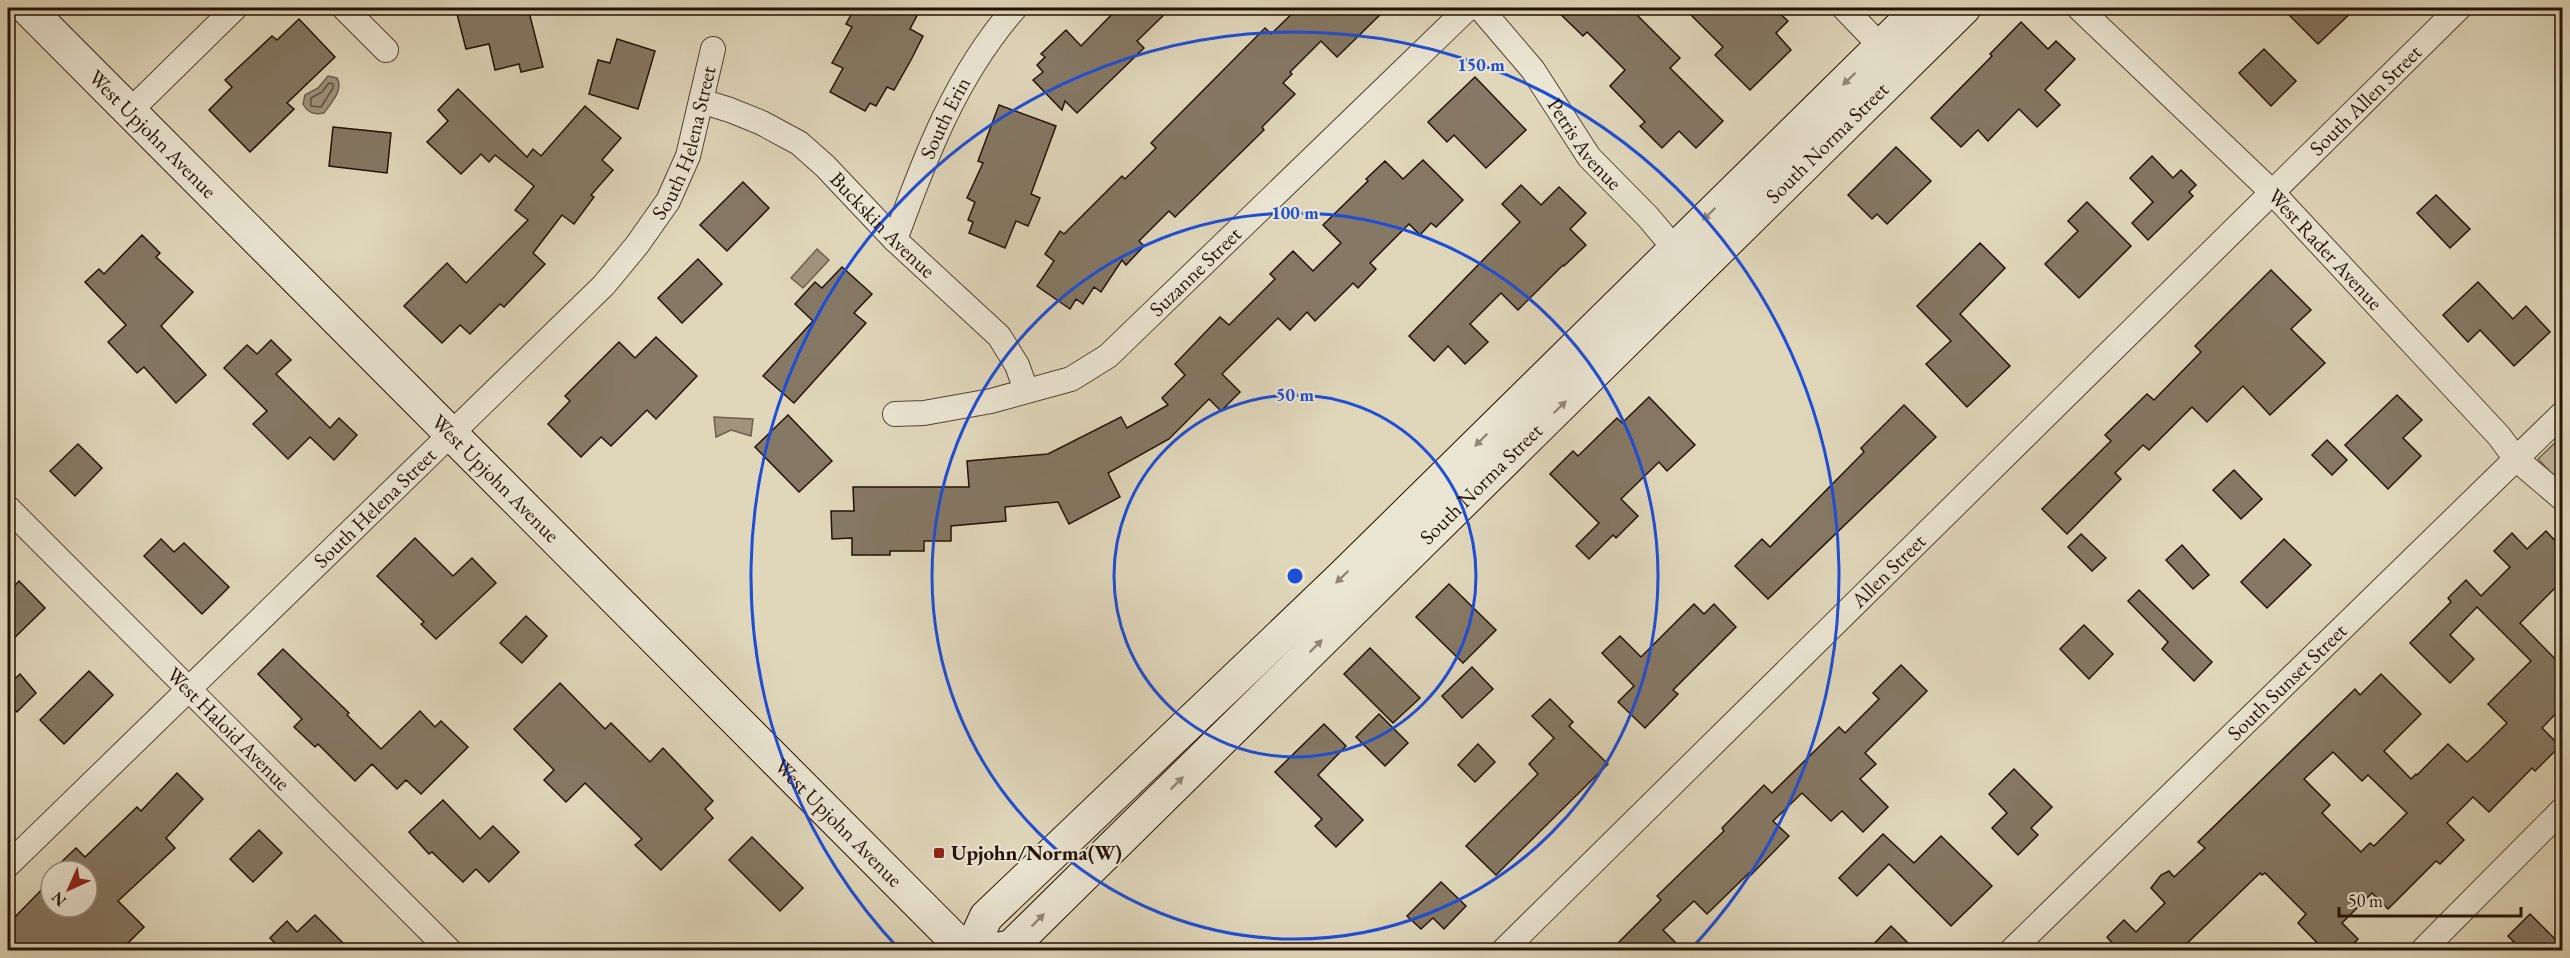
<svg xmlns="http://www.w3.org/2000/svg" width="2570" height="958" font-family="'EB Garamond',serif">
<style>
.green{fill:#c0b69c;stroke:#726451;stroke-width:1.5}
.water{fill:#a0947d;stroke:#6e604d;stroke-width:1.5}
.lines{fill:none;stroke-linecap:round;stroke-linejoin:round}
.shore{stroke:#625342;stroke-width:1.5}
.building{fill:#857864;stroke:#231206;stroke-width:1.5;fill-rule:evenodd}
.street-casing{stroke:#524333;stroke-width:26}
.secondary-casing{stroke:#231206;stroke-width:35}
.street{stroke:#ebe5d3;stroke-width:24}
.secondary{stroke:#ebe5d3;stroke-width:33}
.oneway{fill:#918677}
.ring{fill:none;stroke:#1d4ed8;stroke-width:3}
.poi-dot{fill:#8f2418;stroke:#ebe5d3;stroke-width:2}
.labels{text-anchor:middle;stroke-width:4.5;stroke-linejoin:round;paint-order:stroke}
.street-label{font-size:21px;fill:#231206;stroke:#ebe5d3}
.poi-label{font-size:21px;font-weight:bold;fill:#231206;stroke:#ebe5d3;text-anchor:start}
.centre{fill:#1d4ed8;stroke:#ebe5d3;stroke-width:3}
.ring-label{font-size:18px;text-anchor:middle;font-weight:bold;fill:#1d4ed8;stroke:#ebe5d3;stroke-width:4.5;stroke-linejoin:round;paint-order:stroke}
</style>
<rect width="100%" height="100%" fill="#e0d7bb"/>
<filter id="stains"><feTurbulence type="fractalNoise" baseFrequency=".00333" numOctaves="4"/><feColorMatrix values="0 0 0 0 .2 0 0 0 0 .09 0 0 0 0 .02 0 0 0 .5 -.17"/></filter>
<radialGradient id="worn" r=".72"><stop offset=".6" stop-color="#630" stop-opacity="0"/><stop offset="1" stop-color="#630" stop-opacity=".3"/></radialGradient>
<path class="green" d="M2562 436V484L2538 459Z"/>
<g class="water">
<path d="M328 76 337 78C344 90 331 103 324 113 314 115 308 113 303 104L305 95 318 88Z"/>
<path d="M817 249 829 260 803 288 791 278Z"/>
<path d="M714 417 753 419 751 436 731 430 716 437Z"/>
</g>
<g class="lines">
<path class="shore" d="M329 83 333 84V88L321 107 311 106V98L322 92Z"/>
</g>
<g class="building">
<path d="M486 8 489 12 510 8H528L543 67 521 72 519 64 495 70 489 44 466 49 457 14Z"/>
<path d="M855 8H921L910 29 923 36 912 58 894 90 887 87 876 106 870 103 865 111 830 92 843 68 832 63 852 27 846 24Z"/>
<path d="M1118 8H1171L1137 41 1144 48 1077 113 1065 101 1062 110 1033 80 1043 72 1037 65 1045 57 1041 54 1066 30 1081 46Z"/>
<path d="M1298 8H1387L1337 57 1321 41 1290 72 1292 74 1283 83 1295 94 1262 127 1264 130 1175 217 1169 211 1139 241 1144 246 1126 265 1122 260 1101 292 1094 287 1083 304 1076 299 1070 309 1037 286 1054 261 1045 254 1060 231 1064 234 1122 176 1125 179 1156 148 1151 143 1265 28 1271 34Z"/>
<path d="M1554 8H1630L1680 58 1670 68 1723 121 1696 148 1679 131 1662 148 1640 126 1645 122 1610 86 1625 70 1587 32 1583 36Z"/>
<path d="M1684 8H1774L1788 21 1776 33 1791 50 1750 90 1715 55 1723 47Z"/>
<path d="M2282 8H2356L2318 44Z"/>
<path d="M299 19 335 57 287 103 294 109 250 152 209 110 232 87 225 80 272 36 277 40Z"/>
<path d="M2021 22 2048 49 2056 41 2075 59 2045 90 2060 105 2037 127 2019 109 1988 141 1978 130 1961 147 1931 118 1992 56 1990 54Z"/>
<path d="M617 39 655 51 638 109 589 94 598 60 610 63Z"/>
<path d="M2264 49 2296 81 2271 106 2239 73Z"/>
<path d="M1475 77 1526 130 1486 168 1454 135 1447 142 1428 122Z"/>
<path d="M458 89 527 157 533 149 541 156 585 106 621 138 602 160 613 170 591 195 594 197 574 224 562 215 533 253 545 264 504 307 500 304 470 334 460 325 442 343 404 306 447 263 466 283 528 220 515 210 534 186 495 155 489 162 481 154 461 174 427 142 448 121 438 110Z"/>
<path d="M999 105 1056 126 1031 194 1040 198 1028 226 1016 221 1005 248 969 233 973 222 968 220 975 202 967 198 983 163 978 161Z"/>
<path d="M333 127 391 133 387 173 329 166Z"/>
<path d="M1896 147 1931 181 1887 224 1877 214 1872 219 1848 195Z"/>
<path d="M2152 156 2173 178 2181 170 2196 185 2189 192 2193 196 2148 240 2132 223 2153 202 2130 178Z"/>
<path d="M1423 160 1463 200 1436 227 1431 223 1420 235 1409 224 1370 263 1376 269 1358 288 1353 283 1315 321 1307 312 1290 330 1278 318 1222 374 1240 392 1221 411 1209 399 1169 439 1108 473 1120 497 1069 524 1058 502 1005 507 1006 521 951 526V541H924V551H890V555H852V538L832 539 831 511H854L853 487H969L967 461 1048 454 1121 417 1127 428 1168 405 1162 398 1185 375 1175 364 1220 317 1229 325 1275 279 1270 274 1293 251 1313 271 1341 243 1323 225 1368 181 1366 179 1385 161 1403 179Z"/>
<path d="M743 182 769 208 727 251 700 225Z"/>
<path d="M1521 185 1541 205 1559 187 1586 213 1570 229 1586 245 1564 266 1563 265 1518 310 1501 293 1470 324 1488 342 1465 364 1448 346 1434 361 1409 336 1520 222 1502 204Z"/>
<path d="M2436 195 2470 229 2450 248 2417 213Z"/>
<path d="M2087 202 2131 246 2079 298 2045 264 2078 231 2068 221Z"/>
<path d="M142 235 160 253 156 257 193 292 161 326 206 375 176 403 144 367 137 373 108 342 126 325 85 282 99 269 104 274Z"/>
<path d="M1980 243 2005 268 1960 314 2010 366 1967 407 1926 364 1951 341 1917 306Z"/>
<path d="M698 259 722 284 682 323 658 298Z"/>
<path d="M842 267 872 294 854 313 866 323 794 403 763 376 813 321 795 304 815 282 822 288Z"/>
<path d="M2271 270 2311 310 2291 329 2325 363 2270 415 2243 386 2207 422 2192 407 2149 450 2143 445 2115 473 2121 479 2067 534 2042 509 2111 441 2105 435 2147 394 2154 400 2201 352 2195 346Z"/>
<path d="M2478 282 2513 319 2526 306 2550 332 2514 366 2480 330 2468 342 2443 315Z"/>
<path d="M656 337 697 376 656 419 647 410 611 446 601 437 581 457 548 424 570 401 565 396 619 342 635 358Z"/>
<path d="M271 340 291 360 276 374 330 428 339 418 357 435 334 460 310 437 288 459 253 424 267 411 224 368 247 345 257 354Z"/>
<path d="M2397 395 2422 420 2403 438 2421 456 2388 489 2345 445Z"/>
<path d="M1649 397 1695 445 1667 471 1659 462 1621 499 1638 516 1616 538 1613 535 1589 559 1576 546 1599 523 1550 474 1573 451 1578 456 1617 418 1622 423Z"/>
<path d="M1904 405 1936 437 1768 599 1735 566 1762 539 1770 547 1864 452 1861 448Z"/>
<path d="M788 415 832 461 799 492 755 447Z"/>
<path d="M2327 440 2347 460 2332 475 2312 455Z"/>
<path d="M78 444 102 468 75 496 50 471Z"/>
<path d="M2234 470 2262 499 2241 519 2213 490Z"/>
<path d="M2546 531 2562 548V581L2520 623 2562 666V707L2542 728 2560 746 2535 771 2532 768 2489 812 2473 797 2447 823 2464 840 2440 864 2436 861 2388 909 2372 893 2342 923 2358 939 2347 951H2325L2298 923 2306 914 2265 873 2262 875 2260 873 2179 951H2119L2107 937 2124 920 2136 932 2165 903 2151 888 2161 875 2169 871 2174 877 2205 848 2198 842 2283 759 2355 689 2360 695 2381 674 2421 714 2384 751 2411 779 2416 774 2417 775 2448 744 2467 762 2478 752 2507 723 2488 704 2531 661 2477 607 2450 635 2474 659 2450 683 2410 643 2451 602 2448 598 2466 580 2481 596 2510 567 2494 551 2512 533 2527 549ZM2333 752 2362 781 2368 775 2407 813 2374 846 2370 843 2361 852 2322 813 2330 805 2304 779Z"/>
<path d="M2081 534 2106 558 2092 571 2068 547Z"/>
<path d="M415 538 453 576 472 558 496 583 436 639 421 624 424 622 377 576Z"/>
<path d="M161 539 174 552 184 543 229 587 202 614 144 556Z"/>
<path d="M2284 539 2311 565 2267 608 2241 582Z"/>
<path d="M2182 545 2209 575 2193 589 2166 560Z"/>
<path d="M19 581 45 608 8 644V593Z"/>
<path d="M1449 584 1496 630 1463 663 1416 617Z"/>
<path d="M2139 590 2212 662 2194 681 2162 649 2168 642 2128 601Z"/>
<path d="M1694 604 1704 614 1714 604 1736 627 1673 690 1678 694 1645 728 1618 702 1634 686 1602 653 1620 636 1641 657Z"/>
<path d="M526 616 547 636 522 663 500 643Z"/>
<path d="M2084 625 2113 654 2089 679 2060 649Z"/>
<path d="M1370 648 1420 698 1393 723 1344 674Z"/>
<path d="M283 649 349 713 347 715 381 749 420 711 435 727 441 721 468 747 421 794 406 780 397 789 372 764 355 781 318 744 315 747 294 727 302 719 258 674Z"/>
<path d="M1901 665 1927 691 1865 753 1876 764 1860 779 1888 807 1863 832 1842 811 1831 821 1802 793 1773 821 1789 836 1751 875 1749 873 1707 914 1694 901 1663 930 1684 951H1610L1661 900 1657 896 1724 831 1722 828 1764 785 1772 793 1839 727 1845 733 1879 699 1873 693Z"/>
<path d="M1472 667 1493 689 1462 718 1442 696Z"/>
<path d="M89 671 113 695 64 744 40 720Z"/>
<path d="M20 674 36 693 17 712 8 702V685Z"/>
<path d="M560 683 605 729 611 723 650 762 663 748 713 801 705 809 713 818 661 870 635 845 642 839 585 783 566 802 544 780 554 770 514 729Z"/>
<path d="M1550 699 1573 722 1569 726 1608 764 1496 875 1466 846 1538 774 1529 764 1554 738 1532 716Z"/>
<path d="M1379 714 1408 743 1385 766 1356 737Z"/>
<path d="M1324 724 1346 746 1318 775 1363 820 1336 847 1315 826 1322 819 1275 772Z"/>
<path d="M1478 744 1495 762 1475 782 1458 765Z"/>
<path d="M2014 769 2052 807 2031 828 2038 835 2018 855 1992 828 2007 813 1989 794Z"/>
<path d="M177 773 203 799 166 838 175 848 118 901 144 927 120 951H8V924L51 880V907H87V871H52L76 848 85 857 137 807 141 811Z"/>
<path d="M443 800 480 839 493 826 519 852 489 882 476 869 463 882 432 852 429 854 409 832Z"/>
<path d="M259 830 282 853 253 882 230 859Z"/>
<path d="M1883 834 1914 863 1941 836 1992 886 1951 926 1889 864 1857 896 1839 878Z"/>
<path d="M752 837 803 888 780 911 729 860Z"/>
<path d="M1441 882 1466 906 1444 929 1433 918 1421 929 1407 916Z"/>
<path d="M2530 914 2562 946V951H2523L2508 936Z"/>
<path d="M315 915 351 951H279L281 949 270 938 287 921 297 932Z"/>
<path d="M1891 926 1916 951H1867Z"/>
</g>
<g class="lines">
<g class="street-casing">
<g id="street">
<path d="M344 8 386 50"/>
<path id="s1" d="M1480 8 1533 70 1589 157 1648 217 1685 261"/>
<path d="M1844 8 1891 57"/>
<path id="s2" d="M2079 8 2272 192 2499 436 2516 459 2562 498"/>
<path id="s3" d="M701 101 730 110 762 123 799 143 825 166 895 240 999 336 1017 365 1026 390"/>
<path d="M131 110 235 8"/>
<path id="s4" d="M895 240C925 157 956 75 1015 8"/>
<path id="s5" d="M895 414 924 413 991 401 1071 379 1108 356 1468 8"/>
<path id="s6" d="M8 508 449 950"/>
<path id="s7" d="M8 865 604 285 637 245 668 201 688 156 713 49"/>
<path id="s8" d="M1504 950 2459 8"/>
<path id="s9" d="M2012 950 2562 414"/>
<path d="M2423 950 2562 810"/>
</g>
</g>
<g class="secondary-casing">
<g id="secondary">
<path id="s10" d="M27 8 965 950"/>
<path d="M971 950 986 917 1342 577 1920 8"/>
<path id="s11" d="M991 950 1011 947 1964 8"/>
</g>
</g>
<use href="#street" class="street"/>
<use href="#secondary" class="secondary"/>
</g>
<defs><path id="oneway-solid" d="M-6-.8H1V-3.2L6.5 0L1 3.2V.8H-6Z" transform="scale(1.5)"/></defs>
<g class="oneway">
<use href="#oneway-solid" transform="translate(1849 79) rotate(136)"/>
<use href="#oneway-solid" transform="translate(1709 214) rotate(136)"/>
<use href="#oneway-solid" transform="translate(1560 407) rotate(-44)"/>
<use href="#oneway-solid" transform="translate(1481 440) rotate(135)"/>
<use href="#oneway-solid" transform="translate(1342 577) rotate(136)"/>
<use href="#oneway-solid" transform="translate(1316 646) rotate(-45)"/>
<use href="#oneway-solid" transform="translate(1177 783) rotate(-45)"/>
<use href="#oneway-solid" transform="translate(1038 920) rotate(-45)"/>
</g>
<g class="ring">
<circle cx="1295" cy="576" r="181"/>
<circle cx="1295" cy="576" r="363"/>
<path d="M900 950A544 544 0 1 1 1690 950"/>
</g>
<rect class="poi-dot" x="933" y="847" width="12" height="12" rx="3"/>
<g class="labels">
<g class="street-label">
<text dy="7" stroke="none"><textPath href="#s8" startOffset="1210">South Allen Street</textPath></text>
<text dy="7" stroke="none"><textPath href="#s4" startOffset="132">South Erin</textPath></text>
<text dy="7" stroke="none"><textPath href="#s10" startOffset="178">West Upjohn Avenue</textPath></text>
<text dy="7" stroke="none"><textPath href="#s7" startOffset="998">South Helena Street</textPath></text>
<text dy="7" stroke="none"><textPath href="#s1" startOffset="172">Petris Avenue</textPath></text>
<text dy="7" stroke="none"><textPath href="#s11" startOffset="1166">South Norma Street</textPath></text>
<text dy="7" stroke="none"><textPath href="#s3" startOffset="224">Buckskin Avenue</textPath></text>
<text dy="7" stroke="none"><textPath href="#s2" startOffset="345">West Rader Avenue</textPath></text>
<text dy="7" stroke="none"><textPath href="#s5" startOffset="345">Suzanne Street</textPath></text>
<text dy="7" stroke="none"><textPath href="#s10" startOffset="664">West Upjohn Avenue</textPath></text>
<text dy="7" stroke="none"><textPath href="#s11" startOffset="680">South Norma Street</textPath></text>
<text dy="7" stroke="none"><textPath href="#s7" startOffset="512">South Helena Street</textPath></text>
<text dy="7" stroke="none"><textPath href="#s8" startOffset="540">Allen Street</textPath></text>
<text dy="7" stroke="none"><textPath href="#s9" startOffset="384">South Sunset Street</textPath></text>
<text dy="7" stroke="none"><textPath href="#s6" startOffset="312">West Haloid Avenue</textPath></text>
<text dy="7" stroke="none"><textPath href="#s10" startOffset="1150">West Upjohn Avenue</textPath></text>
</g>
<g class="poi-label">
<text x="951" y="860">Upjohn/Norma(W)</text>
</g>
</g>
<circle cx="1295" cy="576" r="9" class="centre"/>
<g class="ring-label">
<text x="1481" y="71">150 m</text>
<text x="1295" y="219">100 m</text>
<text x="1295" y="401">50 m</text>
</g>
<rect width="2570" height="958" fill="none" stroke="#e0d7bb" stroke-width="30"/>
<rect x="9" y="9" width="2552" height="940" fill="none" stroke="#231206" stroke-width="3"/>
<rect x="15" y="15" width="2540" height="928" fill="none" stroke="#231206" stroke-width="1.5"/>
<g transform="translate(69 889) rotate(225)"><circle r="28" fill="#ebe5d3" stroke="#9b9181" stroke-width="1.5"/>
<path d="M0-4.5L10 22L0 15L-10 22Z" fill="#8f2418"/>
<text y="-9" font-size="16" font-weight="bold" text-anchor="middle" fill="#231206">N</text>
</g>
<path d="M2339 907v9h182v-9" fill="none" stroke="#231206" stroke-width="3"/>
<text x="2348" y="907" font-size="18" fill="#231206" stroke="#ebe5d3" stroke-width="4.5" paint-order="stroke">50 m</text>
<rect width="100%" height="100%" filter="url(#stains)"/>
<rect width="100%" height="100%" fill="url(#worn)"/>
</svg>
